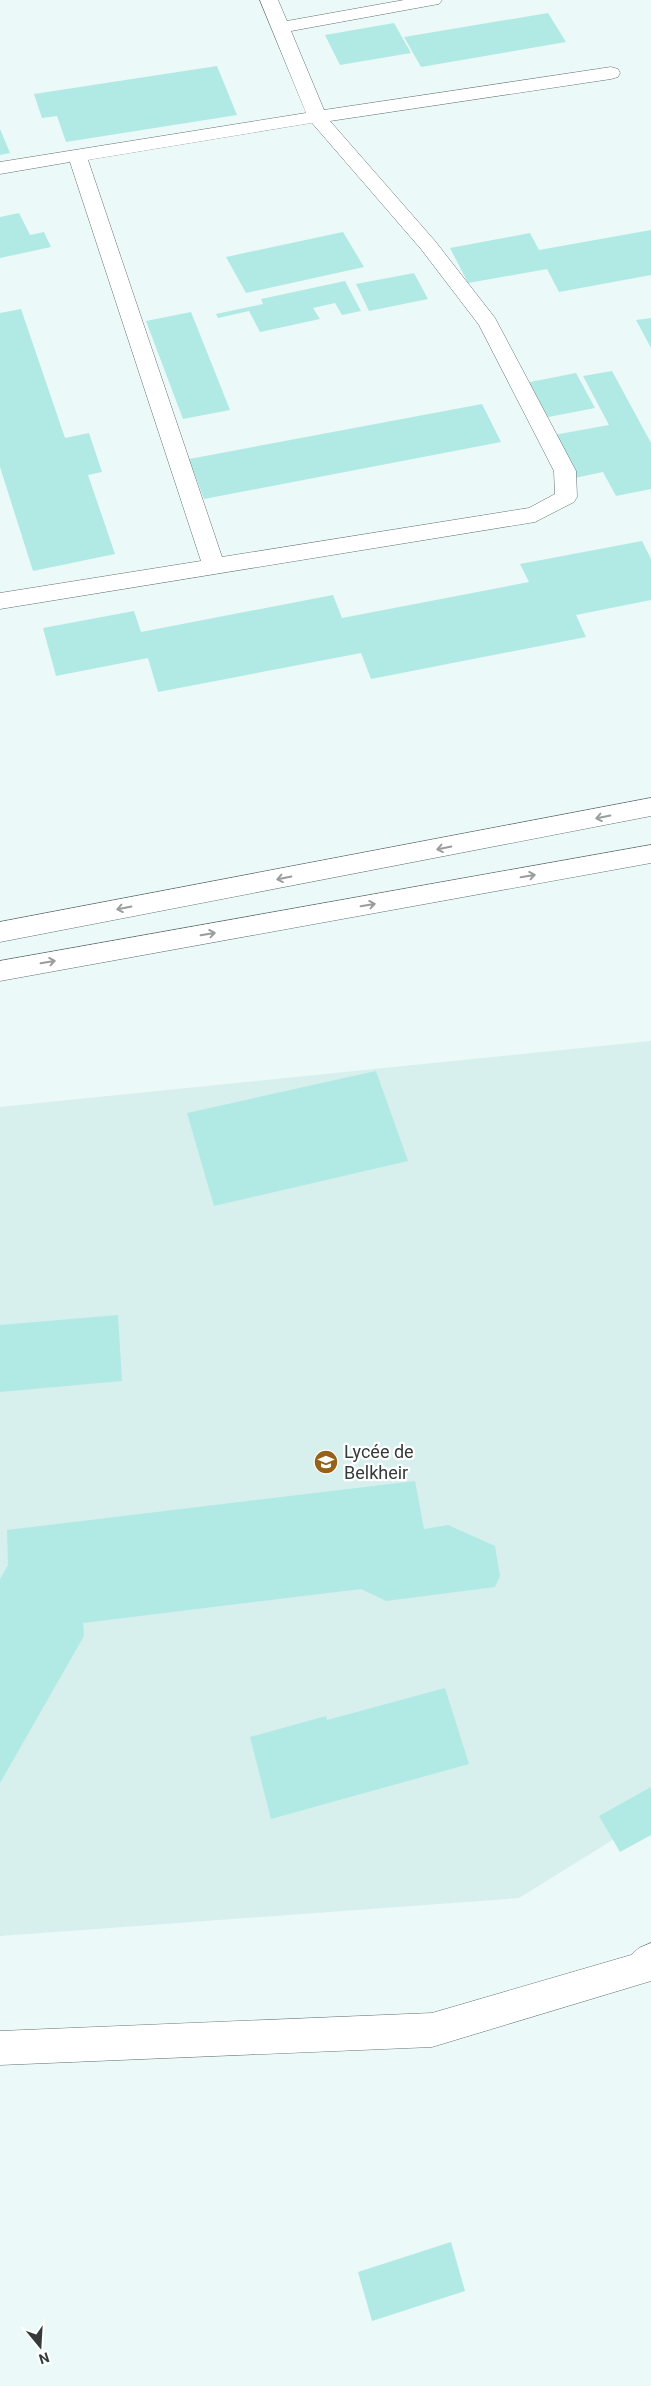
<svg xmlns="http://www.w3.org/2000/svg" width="651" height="2386" font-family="Roboto,sans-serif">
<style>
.built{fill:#d7efed}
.building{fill:#b1eae5}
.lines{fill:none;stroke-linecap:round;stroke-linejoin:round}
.minor-casing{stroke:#647170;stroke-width:1}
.trunk-casing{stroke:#647170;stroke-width:1}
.minor{fill:#fff;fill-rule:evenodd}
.trunk{fill:#fff;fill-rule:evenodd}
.oneway{stroke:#9a9d9c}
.labels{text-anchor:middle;stroke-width:4.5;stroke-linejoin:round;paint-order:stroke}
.poi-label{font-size:18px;fill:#353b3a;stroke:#fff;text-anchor:start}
</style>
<rect width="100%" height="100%" fill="#ebf9f8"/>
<path class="built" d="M651 1041V1816L519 1898 0 1936V1107Z"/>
<g class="building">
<path d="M548 13 566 42 421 67 404 37Z"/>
<path d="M394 23 411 53 340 65 325 35Z"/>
<path d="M217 66 237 115 66 142 57 116 42 118 34 94Z"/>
<path d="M0 129 10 153 0 155Z"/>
<path d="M19 213 30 235 44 232 51 247 0 258V217Z"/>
<path d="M651 230V275L559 292 547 269 468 283 450 248 530 233 539 250Z"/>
<path d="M343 232 364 267 246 293 226 257Z"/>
<path d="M414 273 428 299 369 311 356 284Z"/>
<path d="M345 281 361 311 342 315 335 303 313 308 320 319 260 332 249 311 218 318 216 314 263 304 261 299Z"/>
<path d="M21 309 65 438 89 433 102 472 88 475 115 554 33 571 0 467V313Z"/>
<path d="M191 312 230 410 183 419 146 321Z"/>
<path d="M651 318V348L636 320Z"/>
<path d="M612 371 651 443V489L616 496 603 472 570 479 548 436 609 425 583 376Z"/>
<path d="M576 373 595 408 543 418 525 383Z"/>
<path d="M482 404 501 442 204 499 189 459Z"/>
<path d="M642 541 651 559V600L576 615 586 637 371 679 361 653 158 692 148 658 56 676 43 628 134 611 141 632 333 595 342 618 529 582 520 564Z"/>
<path d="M376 1071 408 1161 214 1206 187 1113Z"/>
<path d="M118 1315 122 1381 0 1392V1325Z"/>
<path d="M415 1481 424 1529 448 1525 495 1546 500 1576 495 1587 386 1601 361 1589 83 1623 84 1636 0 1783V1579L8 1565 7 1530Z"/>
<path d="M445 1688 469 1764 271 1819 250 1737 326 1716 327 1720Z"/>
<path d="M651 1787V1835L620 1852 599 1816Z"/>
<path d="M451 2242 465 2291 372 2321 358 2272Z"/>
</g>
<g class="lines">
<g class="minor-casing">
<g id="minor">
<path d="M260 0H278L287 21 404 0H442L439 4 433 5 291 31 324 110 611 67 618 69 620 73 618 77 611 79 330 121 435 241 495 318 576 471 577 497 574 502 535 522 0 609V593L201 561 70 162 0 174V162L306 113ZM312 123 421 249 479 325 554 471 555 494 529 508 222 557 88 160Z"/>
<path d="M651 1943V1981L432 2047 0 2065V2031L432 2013 631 1955 639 1948Z"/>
</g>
</g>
<g class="trunk-casing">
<g id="trunk">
<path d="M651 798V816L0 942V922Z"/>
<path d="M651 845V863L0 981V961Z"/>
</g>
</g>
<use href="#minor" class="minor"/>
<use href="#trunk" class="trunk"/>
</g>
<defs><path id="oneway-shaft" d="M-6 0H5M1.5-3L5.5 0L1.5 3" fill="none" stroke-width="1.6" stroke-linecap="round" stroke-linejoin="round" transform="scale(1.25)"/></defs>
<g class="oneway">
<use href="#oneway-shaft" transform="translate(603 817) rotate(169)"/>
<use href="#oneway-shaft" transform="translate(444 848) rotate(169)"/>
<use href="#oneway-shaft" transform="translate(528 876) rotate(-10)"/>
<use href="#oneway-shaft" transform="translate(284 878) rotate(169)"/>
<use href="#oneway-shaft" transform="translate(368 905) rotate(-10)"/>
<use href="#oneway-shaft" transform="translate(124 908) rotate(169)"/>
<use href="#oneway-shaft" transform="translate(208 934) rotate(-10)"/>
<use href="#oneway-shaft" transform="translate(48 962) rotate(-10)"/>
</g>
<defs>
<g id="school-disc" transform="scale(1.25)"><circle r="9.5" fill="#966218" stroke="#fff"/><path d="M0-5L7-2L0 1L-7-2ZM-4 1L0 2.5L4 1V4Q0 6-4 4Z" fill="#fff"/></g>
</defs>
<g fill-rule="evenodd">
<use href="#school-disc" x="326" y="1462"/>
</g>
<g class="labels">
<g class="poi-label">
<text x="344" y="1458">Lycée de<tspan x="344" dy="21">Belkheir</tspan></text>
</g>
</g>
<g transform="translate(40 2346) rotate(162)" stroke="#ffffff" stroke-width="4" paint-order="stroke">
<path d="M0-4L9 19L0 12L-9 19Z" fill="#353b3a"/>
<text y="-8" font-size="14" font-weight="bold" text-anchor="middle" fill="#353b3a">N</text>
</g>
</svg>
